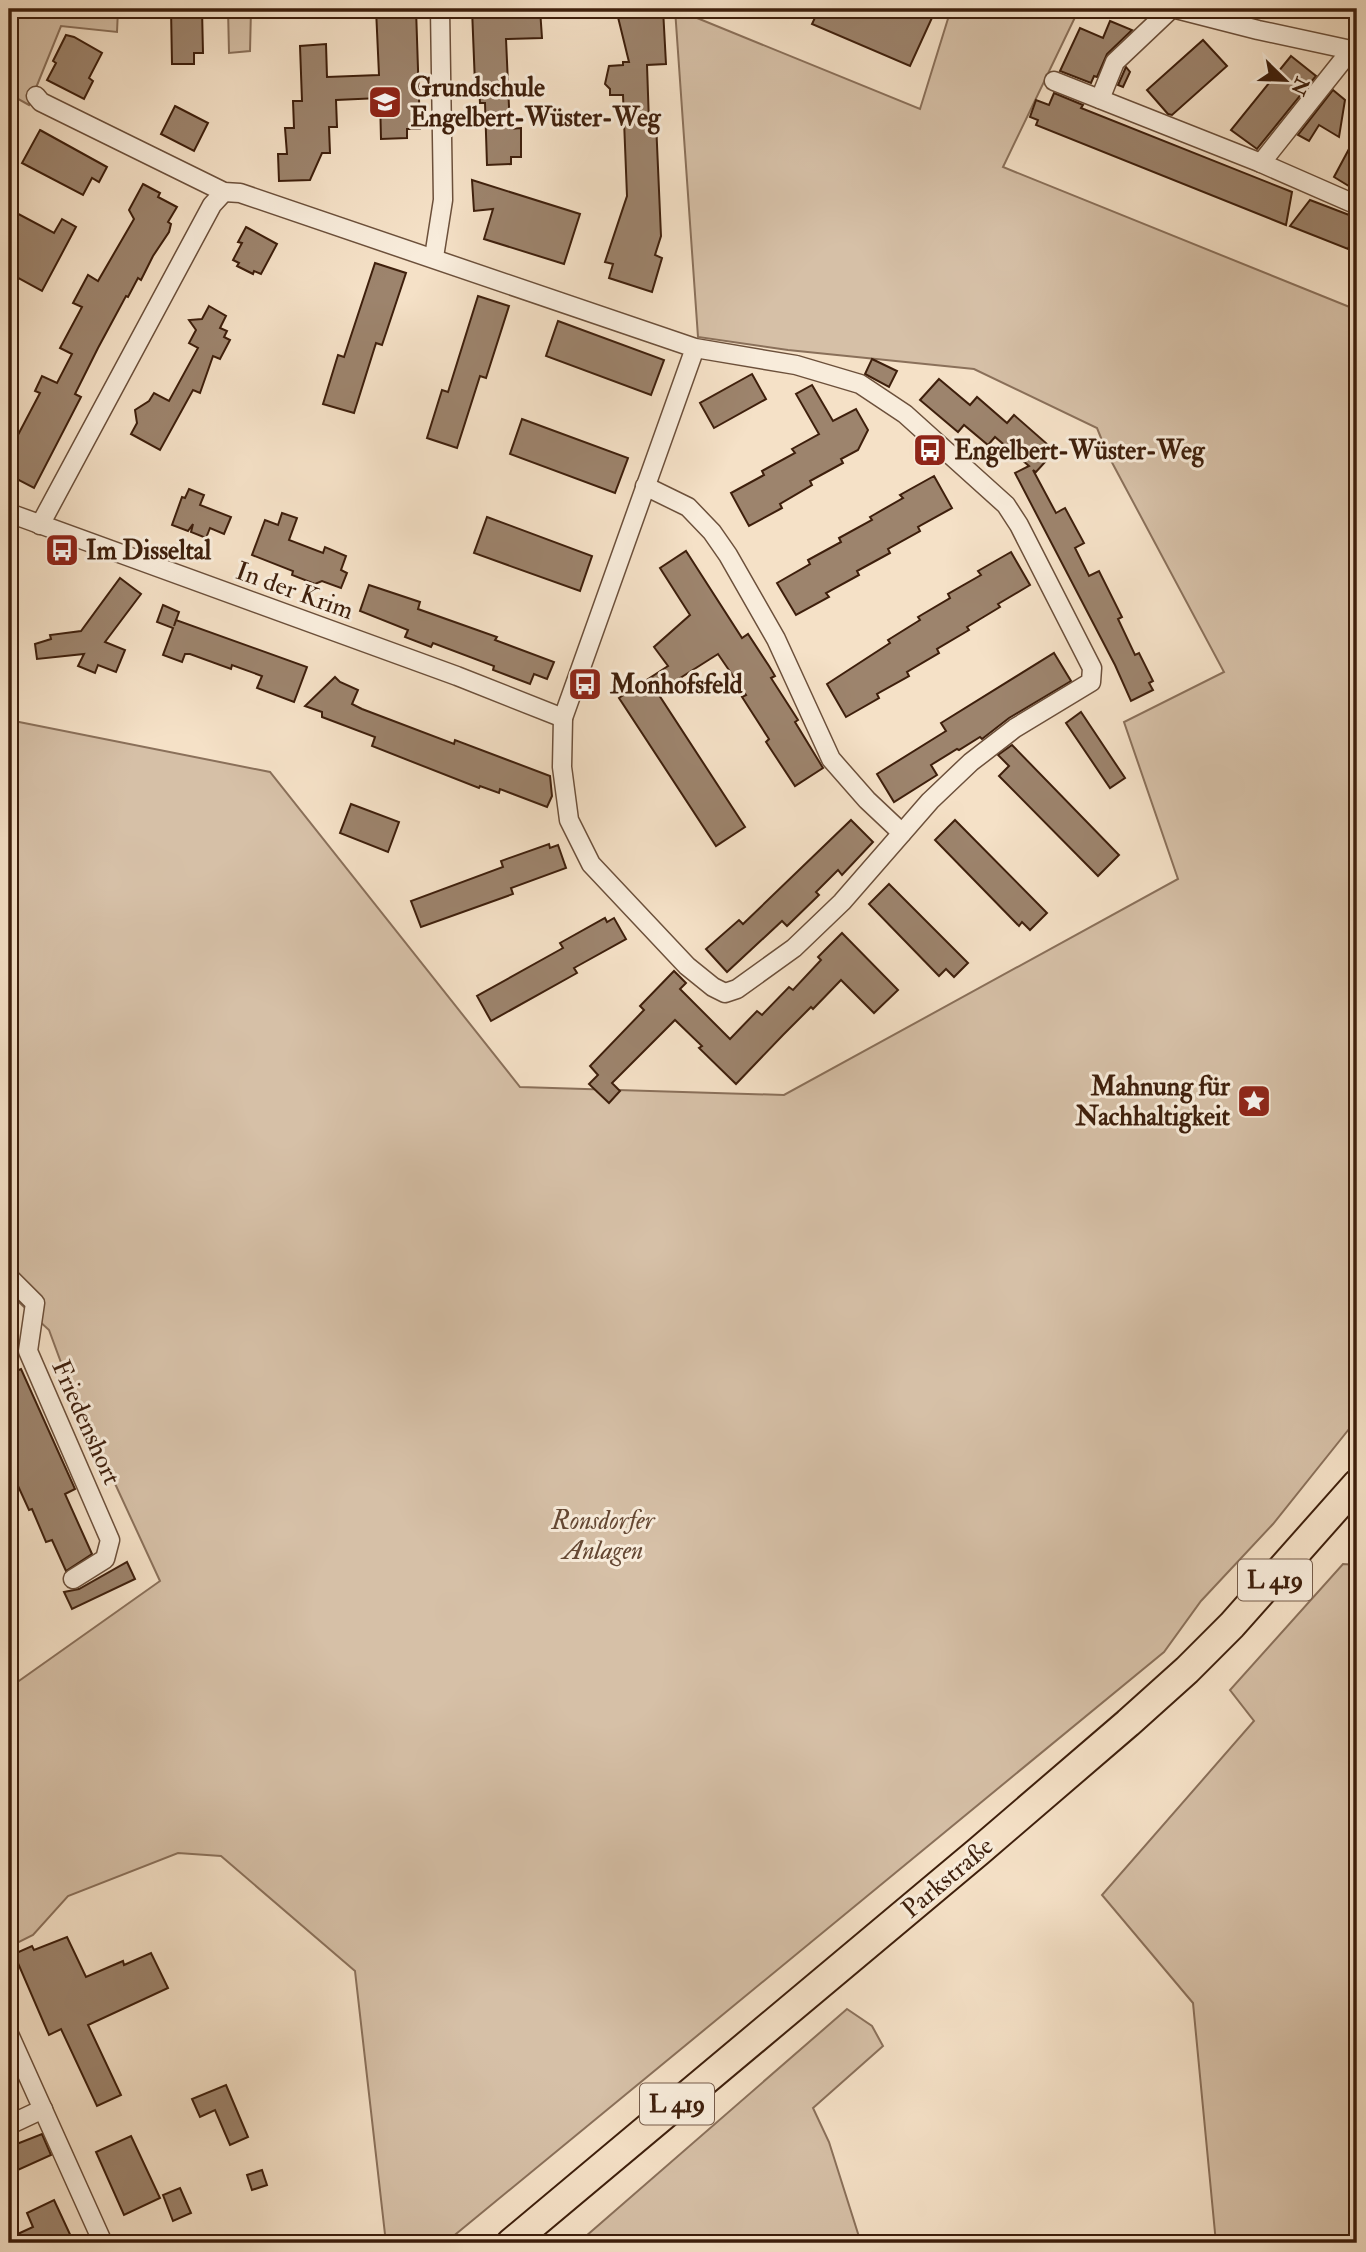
<svg xmlns="http://www.w3.org/2000/svg" width="1366" height="2252" font-family="'IM FELL Double Pica',serif">
<style>
.green{fill:#d6c0a7;stroke:#8a705a;stroke-width:2}
.building{fill:#9d846d;stroke:#3e1f0c;stroke-width:2}
.lines{fill:none;stroke-linecap:round;stroke-linejoin:round}
.street-casing{stroke:#6c503b;stroke-width:21}
.primary-casing{stroke:#3e1f0c;stroke-width:32}
.street{stroke:#f8ecdb;stroke-width:18}
.primary{stroke:#f5e1c7;stroke-width:28}
.labels{text-anchor:middle;stroke-width:6;stroke-linejoin:round;paint-order:stroke}
.shield{fill:#f8ecdb;stroke:#765c4a;stroke-width:2}
.shield-label{font-size:24px;font-weight:bold;fill:#3e1f0c}
.poi-label{font-size:26px;font-weight:bold;fill:#3e1f0c;stroke:#f8ecdb;text-anchor:start}
.street-label{font-size:26px;fill:#3e1f0c;stroke:#f8ecdb}
.park-label{font-size:26px;font-style:italic;fill:#644733;stroke:#f8ecdb}
</style>
<rect width="100%" height="100%" fill="#f5e1c7"/>
<filter id="stains"><feTurbulence type="fractalNoise" baseFrequency=".00286" numOctaves="4"/><feColorMatrix values="0 0 0 0 .2 0 0 0 0 .09 0 0 0 0 .02 0 0 0 .5 -.17"/></filter>
<radialGradient id="worn" r=".72"><stop offset=".6" stop-color="#630" stop-opacity="0"/><stop offset="1" stop-color="#630" stop-opacity=".3"/></radialGradient>
<g class="green">
<path d="M9 9H118L117 32 61 26 29 105 9 94Z"/>
<path d="M228 9H251L250 51 229 53Z"/>
<path d="M675 9 920 109 951 9H1079L1003 167 1357 310V690L1355 700 1357 712V1419L1273 1524 1201 1601 1164 1652 445 2243H386L355 1971 221 1856 178 1853 68 1896 33 1935 9 1947V1688L160 1581 69 1384 49 1330 9 1293V720L270 772 520 1087 784 1095 1178 879 1124 722 1224 672 1108 455 1097 428 974 369 788 350 698 337Z"/>
<path d="M1343 1564 1357 1565V2243H1216L1193 2003 1102 1895 1254 1721 1230 1690Z"/>
<path d="M847 2009 872 2026 883 2046 813 2108 829 2142 861 2243H578Z"/>
</g>
<g class="building">
<path d="M171 9H202L203 53H194V64H172Z"/>
<path d="M376 9H416L420 129H407V138L381 139 380 98 336 100 337 127H329L330 153H322L310 180 279 181 278 154H287L285 128H294L293 101H302L300 46 326 44 327 77 379 75Z"/>
<path d="M472 9H540L542 38 506 39 510 129 521 128V157H511V164L487 165 485 103H480L479 83 475 84Z"/>
<path d="M616 9H663L666 64 647 65 649 123 656 122 661 236 655 255 662 258 652 292 609 278 613 264 605 262 627 196 623 95H610V89L605 84 609 66 623 65V62H629Z"/>
<path d="M819 9H936L910 66 812 24Z"/>
<path d="M1110 21 1132 30 1107 54 1097 77 1094 76 1091 83 1060 71 1080 28 1103 38Z"/>
<path d="M66 35 74 37 102 53 89 78 93 81 84 99 47 80 56 63 53 61Z"/>
<path d="M1203 40 1227 66 1172 115 1168 114 1147 90Z"/>
<path d="M1291 56 1316 76 1257 149 1231 130Z"/>
<path d="M1126 67 1130 72 1123 87 1118 85Z"/>
<path d="M1333 90 1345 100 1339 137 1319 125 1309 141 1298 135Z"/>
<path d="M1054 93 1083 105 1081 108 1292 192 1286 225 1036 125 1038 120 1030 117 1036 100 1049 105Z"/>
<path d="M175 106 208 123 194 151 161 134Z"/>
<path d="M40 130 107 167 99 182 92 178 83 195 22 163Z"/>
<path d="M1357 134V191L1334 177Z"/>
<path d="M472 180 580 214 564 264 484 239 493 209 474 211Z"/>
<path d="M143 184 160 193 158 197 177 207 168 222 171 224 169 232 153 256 141 280 138 278 128 297 126 296 98 348 75 394 81 397 34 488 9 475V452L40 393 35 391 42 376 57 383 72 354 60 348 82 307 73 303 88 275 98 281 134 219 129 210Z"/>
<path d="M1310 200 1357 218V225L1348 249 1290 226Z"/>
<path d="M9 209 54 233 62 219 76 227 42 291 9 273Z"/>
<path d="M246 227 277 244 261 274 254 271 253 274 237 266 239 263 233 260 242 243 238 242Z"/>
<path d="M375 263 406 273 382 345 376 343 354 413 323 404 338 355 344 357Z"/>
<path d="M478 296 509 306 486 378 480 376 457 448 427 438 442 390 448 392Z"/>
<path d="M209 306 226 316 220 328 227 331 224 337 230 340 220 359 213 356 200 393 193 390 160 450 131 434 137 423 135 410 149 401 154 393 169 401 198 348 189 343 196 330 189 320 202 319Z"/>
<path d="M558 321 664 360 651 395 546 356Z"/>
<path d="M872 359 897 371 889 387 865 374Z"/>
<path d="M752 374 766 399 714 428 700 403Z"/>
<path d="M939 379 970 405 977 397 1007 423 1014 415 1055 451 1036 472 1033 470 1056 513 1065 508 1084 543 1075 548 1089 576 1099 571 1122 617 1118 619 1135 655 1139 653 1153 681 1149 683 1153 690 1131 701 1115 665 1015 473 1029 466 995 437 988 445 964 425 958 432 920 400Z"/>
<path d="M812 385 833 421 856 409 868 430 858 450 841 459 843 463 810 481 812 485 780 504 782 508 749 526 731 493 764 475 762 471 795 453 792 449 819 434 796 394Z"/>
<path d="M522 419 628 458 615 493 510 454Z"/>
<path d="M934 476 952 508 918 527 920 531 888 549 890 553 857 571 859 575 826 593 829 597 796 615 777 583 810 564 808 560 841 542 839 538 872 520 870 517 903 498 900 495Z"/>
<path d="M189 489 204 495 200 505 231 517 224 534 210 528 206 538 191 532 193 524 188 531 172 525 182 497 185 498Z"/>
<path d="M282 513 297 518 289 540 323 553 325 547 346 556 341 570 347 573 341 588 322 581 315 584 292 575 293 571 252 555 265 520 278 525Z"/>
<path d="M487 517 592 556 580 591 474 553Z"/>
<path d="M686 551 742 638 748 634 769 666 775 676 771 678 798 720 795 722 823 768 795 786 766 742 769 739 742 697 746 695 718 654 666 687 659 695 745 827 716 846 619 698 668 666 654 647 690 615 660 568Z"/>
<path d="M1011 552 1030 585 998 604 1000 607 967 627 969 630 937 649 939 653 907 672 909 676 877 694 879 698 846 717 827 684 890 643 888 640 920 620 918 617 950 598 948 594 981 575 978 571Z"/>
<path d="M120 578 141 594 105 642 125 650 116 672 98 665 95 673 78 666 84 654 37 659 35 644 51 639 50 635 81 631Z"/>
<path d="M369 585 420 602 418 609 497 637 495 640 554 662 547 679 534 674 530 684 493 670 494 666 433 643 431 647 405 637 408 630 360 611Z"/>
<path d="M163 605 179 612 174 626 176 620 307 667 294 702 257 688 262 676 232 665 231 669 190 654H185L182 662 163 655 173 628 157 622Z"/>
<path d="M1054 653 1071 681 1009 718 982 739 980 737 959 750 957 749 931 765 937 775 894 802 877 774 946 731 941 723Z"/>
<path d="M335 677 340 682 358 690 352 704 362 709 454 744 455 740 550 776 552 796 547 807 500 789 499 793 480 786 479 788 372 746 375 737 322 717V712L305 706Z"/>
<path d="M1081 712 1125 778 1110 788 1066 723Z"/>
<path d="M1012 745 1119 855 1098 876 999 776 1009 766 998 755Z"/>
<path d="M351 804 399 822 388 852 340 833Z"/>
<path d="M851 820 873 842 842 875 838 870 816 892 819 895 787 926 782 921 727 972 706 949 739 920 743 924Z"/>
<path d="M955 820 1047 913 1030 930 1022 922 1019 926 935 840Z"/>
<path d="M549 844 550 848 558 845 566 868 511 888 513 894 421 927 411 901 503 867 501 861Z"/>
<path d="M889 884 968 963 954 977 946 969 939 976 869 904Z"/>
<path d="M605 918 607 922 614 918 626 939 574 968 577 973 491 1021 477 996 563 948 560 943Z"/>
<path d="M842 933 898 990 874 1013 841 980 813 1009 811 1007 783 1035 736 1084 699 1048 702 1046 675 1020 612 1083 620 1091 609 1103 589 1084 598 1075 590 1066 644 1010 640 1006 674 971 686 983 680 989 730 1039 757 1011 762 1015 789 987 793 990 821 960 818 957Z"/>
<path d="M21 1369 75 1489 65 1494 92 1554 66 1571 52 1540 46 1542 32 1509 29 1510 13 1475 17 1473 9 1455V1374Z"/>
<path d="M127 1562 135 1579 72 1609 64 1592 79 1589Z"/>
<path d="M67 1937 86 1977 123 1961 124 1965 151 1953 168 1988 88 2025 121 2095 97 2106 61 2029 49 2035 14 1954 32 1946 34 1950Z"/>
<path d="M226 2085 248 2137 230 2145 215 2110 200 2117 192 2099Z"/>
<path d="M42 2134 51 2155 9 2174V2147Z"/>
<path d="M131 2136 160 2198 124 2215 96 2152Z"/>
<path d="M262 2170 267 2185 252 2190 247 2175Z"/>
<path d="M180 2188 191 2213 173 2221 163 2195Z"/>
<path d="M54 2200 74 2243H9V2238L33 2227 27 2213Z"/>
</g>
<g class="lines">
<g class="street-casing">
<g id="street">
<path d="M1176 9 1258 30 1351 50"/>
<path d="M1054 81 1261 163 1357 205"/>
<path d="M36 96 41 102 224 192 240 193 695 348 796 365 860 384 905 414 1006 505 1019 525 1092 668 1091 682 1015 728 971 762 930 801 842 902 794 948 737 989 725 993 713 987 687 966 591 864 569 820 562 767 563 718 695 348"/>
<path d="M1100 99 1115 62 1171 9"/>
<path d="M1261 163 1351 50 1357 52"/>
<path d="M434 257 443 200 440 9"/>
<path d="M645 486 688 507 712 532 728 555 776 639 831 759 867 800 902 833"/>
<path d="M9 513 457 676 563 718"/>
<path d="M40 525 212 205 224 192"/>
<path d="M9 1277 35 1303 28 1351 110 1540 105 1559 73 1579"/>
<path d="M9 2034 103 2243"/>
<path d="M9 2125 43 2109"/>
</g>
</g>
<g class="primary-casing">
<path id="primary" d="M511 2243 979 1851 1128 1723 1187 1670 1232 1625 1357 1484"/>
</g>
<use href="#street" class="street"/>
<use href="#primary" class="primary"/>
</g>
<defs>
<g id="school-square" transform="scale(1.75)"><rect x="-9" y="-9" width="18" height="18" rx="4" fill="#8f2418" stroke="#f8ecdb"/><path d="M0-5L7-2L0 1L-7-2ZM-4 1L0 2.5L4 1V4Q0 6-4 4Z" fill="#fff"/></g>
<g id="bus-square" transform="scale(1.75)"><rect x="-9" y="-9" width="18" height="18" rx="4" fill="#8f2418" stroke="#f8ecdb"/><path d="M-5-6H5V4H4V6H2V4H-2V6H-4V4H-5ZM-3.5-4V0h7V-4ZM-3.5 1.2v1.5H-2V1.2ZM2 1.2v1.5H3.5V1.2Z" fill="#fff"/></g>
<g id="sight-square" transform="scale(1.75)"><rect x="-9" y="-9" width="18" height="18" rx="4" fill="#8f2418" stroke="#f8ecdb"/><path d="M0-6L1.8-2.2L6-1.7L2.9 1.2L3.7 5.4L0 3.3L-3.7 5.4L-2.9 1.2L-6-1.7L-1.8-2.2Z" fill="#fff"/></g>
</defs>
<g fill-rule="evenodd">
<use href="#school-square" x="385" y="102"/>
<use href="#bus-square" x="930" y="450"/>
<use href="#bus-square" x="62" y="550"/>
<use href="#bus-square" x="585" y="684"/>
<use href="#sight-square" x="1254" y="1101"/>
</g>
<g class="labels">
<g class="shield">
<rect x="1238" y="1559.5" width="74" height="41" rx="5"/>
<rect x="640" y="2083.5" width="74" height="41" rx="5"/>
</g>
<g class="shield-label">
<text x="1275" y="1588">L 419</text>
<text x="677" y="2112">L 419</text>
</g>
<g class="poi-label">
<text x="410" y="96">Grundschule<tspan x="410" dy="30">Engelbert-Wüster-Weg</tspan></text>
<text x="954" y="459">Engelbert-Wüster-Weg</text>
<text x="86" y="559">Im Disseltal</text>
<text x="610" y="693">Monhofsfeld</text>
<text x="1230" y="1095" text-anchor="end">Mahnung für<tspan x="1230" dy="30">Nachhaltigkeit</tspan></text>
</g>
<g class="street-label">
<text transform="translate(295 590) rotate(20)" y="9">In der Krim</text>
<text transform="translate(87 1422) rotate(66)" y="9">Friedenshort</text>
<text transform="translate(947 1877) rotate(-40)" y="9">Parkstraße</text>
</g>
<g class="park-label">
<text x="603" y="1529">Ronsdorfer<tspan x="603" dy="30">Anlagen</tspan></text>
</g>
</g>
<rect width="1366" height="2252" fill="none" stroke="#f5e1c7" stroke-width="35"/>
<rect x="10" y="10" width="1345" height="2231" fill="none" stroke="#3e1f0c" stroke-width="3.5"/>
<rect x="18" y="18" width="1331" height="2217" fill="none" stroke="#3e1f0c" stroke-width="2"/>
<g transform="translate(1285 80) rotate(113)" stroke="#f8ecdb" stroke-width="5" paint-order="stroke">
<path d="M0-5L12 26L0 18L-12 26Z" fill="#3e1f0c"/>
<text y="-10" font-size="19" font-weight="bold" text-anchor="middle" fill="#3e1f0c">N</text>
</g>
<rect width="100%" height="100%" filter="url(#stains)"/>
<rect width="100%" height="100%" fill="url(#worn)"/>
</svg>
